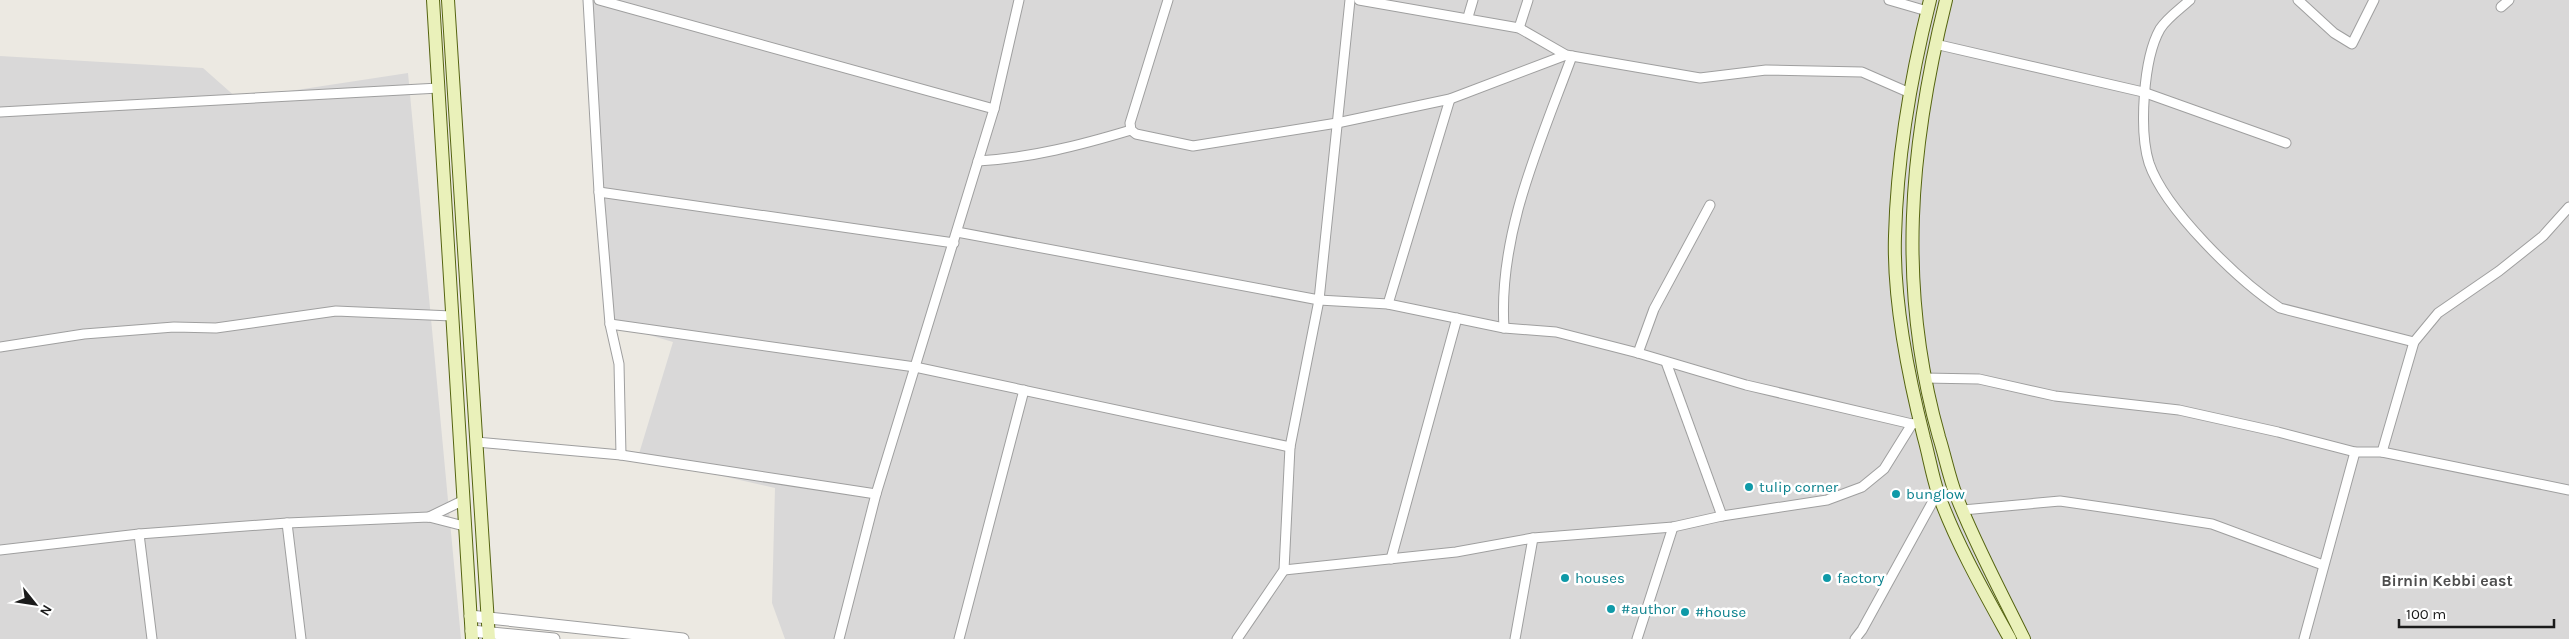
<svg xmlns="http://www.w3.org/2000/svg" width="2569" height="639" font-family="Karla,sans-serif">
<style>
.residential{fill:#d9d8d8}
.lines{fill:none;stroke-linecap:round;stroke-linejoin:round}
.minor-casing{stroke:#9f9f9f;stroke-width:11}
.tertiary-casing{stroke:#9f9f9f;stroke-width:13}
.secondary-casing{stroke:#556410;stroke-width:14}
.minor{stroke:#fff;stroke-width:9}
.tertiary{stroke:#fff;stroke-width:11}
.secondary{stroke:#eaf1ba;stroke-width:12}
.culture-dot{fill:#0f9aa8;stroke:#fff;stroke-width:2}
.labels{text-anchor:middle;stroke-width:5;stroke-linejoin:round;paint-order:stroke}
.culture-label{font-size:15px;fill:#0d838f;stroke:#fff;text-anchor:start}
.neighbourhood-label{font-size:16px;font-weight:bold;fill:#4e4e4e;stroke:#fff}
</style>
<rect width="100%" height="100%" fill="#ece9e2"/>
<g class="residential">
<path d="M584 0H2569V639H785L772 603 775 488 638 457 673 342 612 324Z"/>
<path d="M0 56 203 68 238 99 408 73 461 639H0Z"/>
</g>
<g class="lines">
<g class="minor-casing">
<g id="minor">
<path d="M588 0 599 192 610 324 619 364 621 455"/>
<path d="M599 0 994 109"/>
<path d="M1168 0 1130 123 1131 130 1136 134 1193 146 1337 123 1450 99 1566 55"/>
<path d="M1359 0 1519 28 1566 55 1700 78 1766 70 1862 72 1910 93"/>
<path d="M1889 0 1927 11"/>
<path d="M2190 0C2180 9 2167 18 2160 29 2143 59 2139 131 2149 163 2165 210 2239 281 2280 308L2414 342"/>
<path d="M2298 0 2334 33 2352 44 2374 0"/>
<path d="M2501 7 2509 0"/>
<path d="M1468 17 1473 0"/>
<path d="M1519 28 1528 0"/>
<path d="M1935 44 2143 92 2286 143"/>
<path d="M0 112 439 88"/>
<path d="M978 161C1031 158 1081 145 1131 130"/>
<path d="M599 192 954 243"/>
<path d="M957 232 1319 300 1388 304 1504 328 1556 332 1638 353 1746 385 1912 424"/>
<path d="M1388 304 1450 99"/>
<path d="M610 324 915 367 1290 447"/>
<path d="M1504 328C1498 234 1540 143 1572 56"/>
<path d="M0 347 84 334 174 327 216 328 336 311 452 316"/>
<path d="M1638 353 1654 309 1710 205"/>
<path d="M1666 362 1722 516"/>
<path d="M1924 378 1979 379 2055 396 2179 410 2278 432 2355 452H2382L2569 490"/>
<path d="M476 442 621 455 876 494"/>
<path d="M2382 452 2414 342 2438 313 2499 271 2543 236 2569 207"/>
<path d="M1963 510 2060 501 2122 510 2212 524 2323 565"/>
<path d="M429 517 464 500"/>
<path d="M287 523 301 639"/>
<path d="M139 534 152 639"/>
<path d="M0 550 139 534 287 523 429 517 464 526"/>
<path d="M1391 559 1457 318"/>
<path d="M1284 570 1456 552 1533 538 1673 527 1722 516 1827 500 1862 487 1884 469 1912 424 1918 423"/>
<path d="M839 639 876 494 994 109 1019 0"/>
<path d="M959 639 1024 390"/>
<path d="M1237 639 1284 570 1290 447 1319 300 1350 0"/>
<path d="M1515 639 1533 538"/>
<path d="M1637 639 1673 527"/>
<path d="M1855 639 1862 630 1938 492"/>
<path d="M2304 639 2355 452"/>
</g>
</g>
<g class="tertiary-casing">
<g id="tertiary">
<path d="M470 616 683 639"/>
<path d="M471 631 554 639"/>
</g>
</g>
<g class="secondary-casing">
<g id="secondary">
<path d="M433 0 472 639"/>
<path d="M448 0 489 639"/>
<path d="M1930 0C1911 76 1897 157 1895 236 1893 300 1908 375 1924 438 1929 456 1932 475 1938 493 1956 543 1984 592 2010 639"/>
<path d="M1946 0C1909 149 1897 288 1939 437 1945 456 1949 477 1956 495 1975 544 2001 592 2024 639"/>
</g>
</g>
<use href="#minor" class="minor"/>
<use href="#tertiary" class="tertiary"/>
<use href="#secondary" class="secondary"/>
</g>
<g class="culture-dot">
<circle cx="1749" cy="487" r="5"/>
<circle cx="1896" cy="494" r="5"/>
<circle cx="1565" cy="578" r="5"/>
<circle cx="1827" cy="578" r="5"/>
<circle cx="1611" cy="609" r="5"/>
<circle cx="1685" cy="612" r="5"/>
</g>
<g class="labels">
<g class="culture-label">
<text x="1759" y="492">tulip corner</text>
<text x="1906" y="499">bunglow</text>
<text x="1575" y="583">houses</text>
<text x="1837" y="583">factory</text>
<text x="1621" y="614">#author</text>
<text x="1695" y="617">#house</text>
</g>
<g class="neighbourhood-label">
<text x="2447" y="586">Birnin Kebbi east</text>
</g>
</g>
<g transform="translate(35 604) rotate(120)" stroke="#ffffff" stroke-width="4" paint-order="stroke">
<path d="M0-4L9 19L0 12L-9 19Z" fill="#1b1b1b"/>
<text y="-8" font-size="14" font-weight="bold" text-anchor="middle" fill="#1b1b1b">N</text>
</g>
<path d="M2399 619v8h155v-8" fill="none" stroke="#1b1b1b" stroke-width="2.5"/>
<text x="2406" y="619" font-size="15" fill="#1b1b1b" stroke="#ffffff" stroke-width="4" paint-order="stroke">100 m</text>
</svg>
